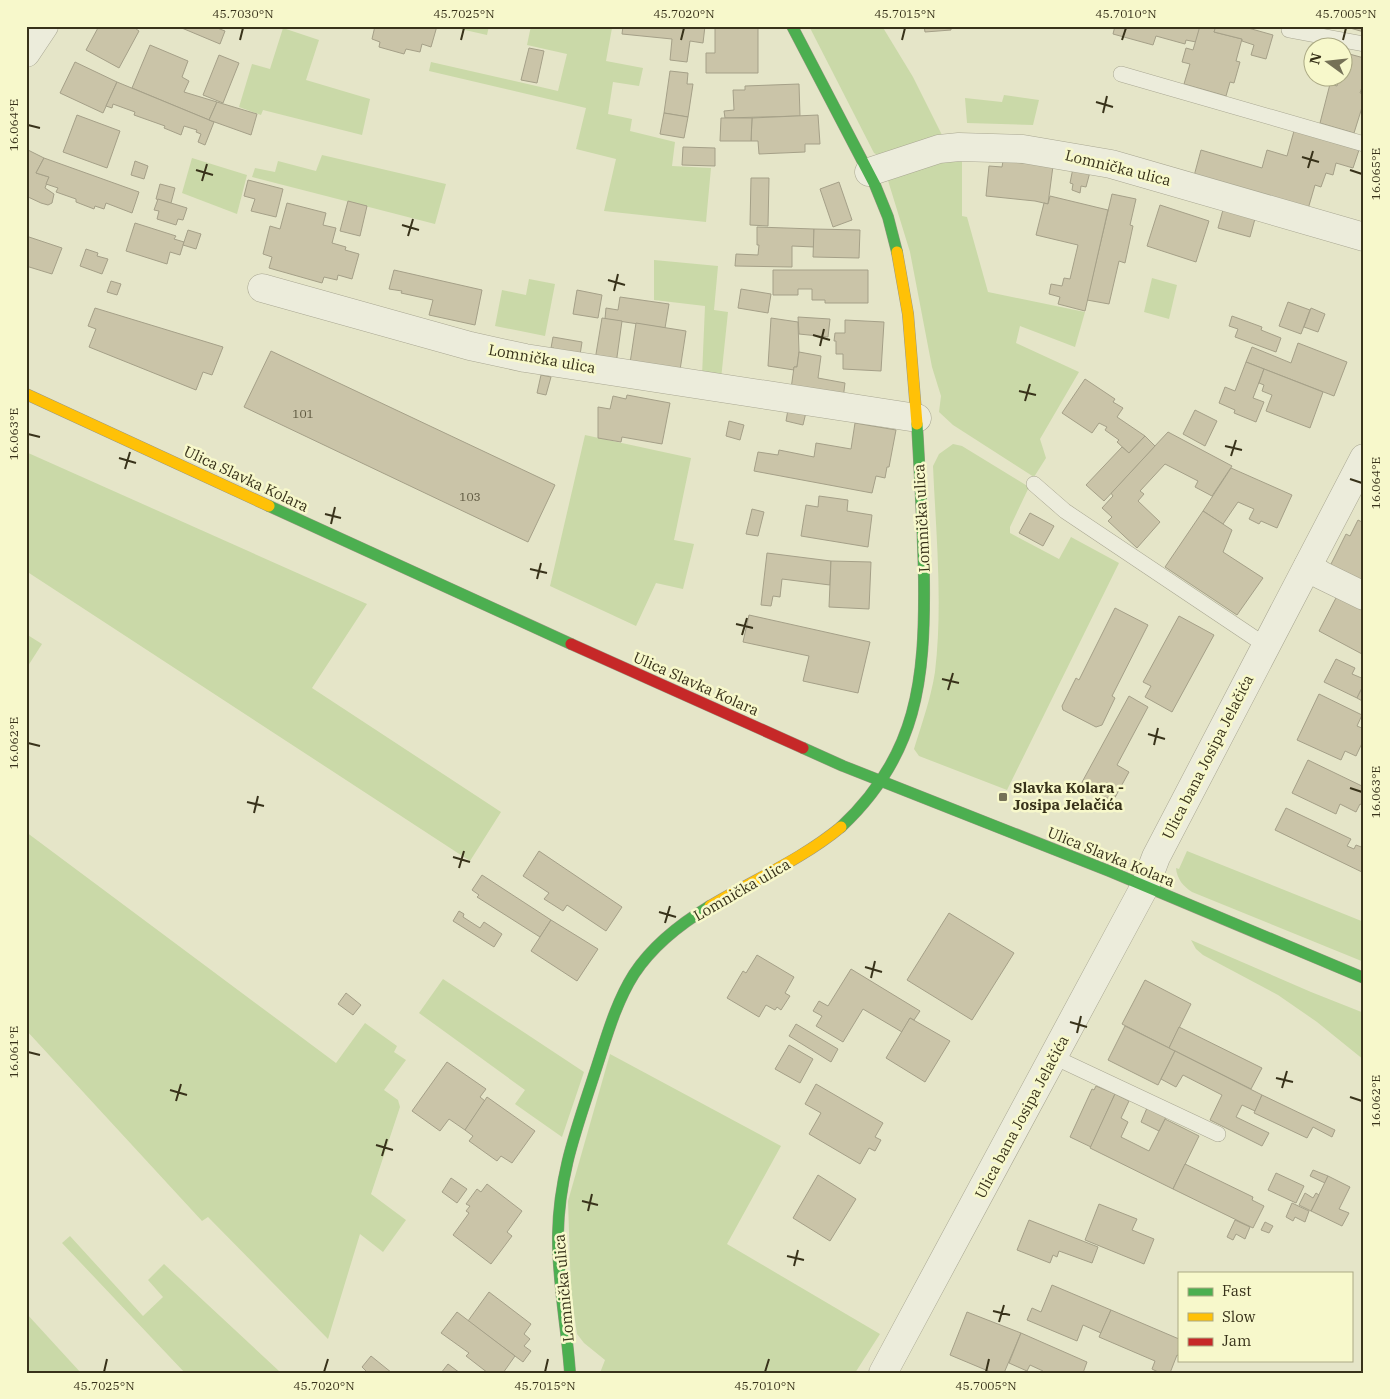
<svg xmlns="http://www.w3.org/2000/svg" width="1390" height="1399" font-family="'IBM Plex Serif',serif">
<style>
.green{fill:#cad9a8}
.building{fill:#cac4a8;stroke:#a5a088}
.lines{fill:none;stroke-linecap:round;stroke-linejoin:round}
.lane-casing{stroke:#a9a792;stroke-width:16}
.street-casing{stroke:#a9a792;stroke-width:29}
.fast-casing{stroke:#999782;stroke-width:12}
.slow-casing{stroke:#999782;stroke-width:12}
.jam-casing{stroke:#999782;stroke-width:12}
.lane{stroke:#ececdb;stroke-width:15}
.street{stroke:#ececdb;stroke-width:28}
.fast{stroke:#4caf50;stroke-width:11}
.slow{stroke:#ffc107;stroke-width:11}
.jam{stroke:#c62828;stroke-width:11}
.ticks{fill:none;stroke:#38321a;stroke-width:2}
.poi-dot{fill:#757157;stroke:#f7f8cb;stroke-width:2}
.labels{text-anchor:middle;stroke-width:5;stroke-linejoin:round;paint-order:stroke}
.number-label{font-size:12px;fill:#5c563e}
.street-label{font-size:15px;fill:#38321a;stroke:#f7f8cb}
.poi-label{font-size:15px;font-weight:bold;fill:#38321a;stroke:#f7f8cb;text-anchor:start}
.neatline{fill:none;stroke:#38321a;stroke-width:2}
.ticks-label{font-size:12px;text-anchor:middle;fill:#38321a}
</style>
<rect width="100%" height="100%" fill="#e5e5c8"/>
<g class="green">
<path d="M456 26H489L487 35 456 28Z"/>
<path d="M531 26H605L612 28 606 61 643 68 639 86 613 82 608 114 632 119 630 131 675 142 672 166 711 168 706 222 604 211 616 159 576 149 586 108 429 71 431 62 558 91 567 54 527 45Z"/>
<path d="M809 26H882L913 77 945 141 882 157 874 153Z"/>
<path d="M283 28 319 40 306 80 370 99 362 135 263 110 261 115 239 107 252 64 270 69Z"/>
<path d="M1004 95 1039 100 1033 125 967 123 965 98 1002 102Z"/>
<path d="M962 154V216L967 217 988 292 1085 312 1075 347 1020 326 1016 343 1079 372 1040 439 1046 458 1034 477 953 425 939 412 941 396 932 367 910 252 886 174Z"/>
<path d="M322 155 446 184 435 224 252 177 255 168 275 172 278 161 316 171Z"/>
<path d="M192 158 247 175 237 214 182 193Z"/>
<path d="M654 260 718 266 714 310 728 312 721 379 702 376 705 306 654 300Z"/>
<path d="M1152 278 1177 285 1169 319 1144 312Z"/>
<path d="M529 279 555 284 545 336 495 326 502 290 526 295Z"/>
<path d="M585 435 691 458 674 540 694 544 683 589 656 583 636 626 550 586Z"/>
<path d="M953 444 962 446 1029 487 1010 527V533L1059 559 1071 537 1119 563 1007 790 919 756 914 749C922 723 931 698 935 672 943 604 936 534 933 466L939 454Z"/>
<path d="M26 452 367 604 312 688 501 812 470 861 26 571Z"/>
<path d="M26 634 42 644 26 669Z"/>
<path d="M26 832 336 1063 365 1023 397 1046 394 1052 406 1060 384 1090 398 1100 400 1107 371 1194 406 1220 383 1252 360 1234 328 1339 208 1217 202 1221 26 1030Z"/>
<path d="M1187 851 1364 922V962L1192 892C1183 886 1177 879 1176 868L1179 869Z"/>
<path d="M1191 940 1311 992 1364 1013V1060L1317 1022 1278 995 1203 955 1196 949Z"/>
<path d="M443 979 584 1072 562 1137 515 1104 525 1090 419 1013Z"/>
<path d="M610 1054 781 1146 727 1244 880 1334 855 1373H600L605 1360 584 1343 577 1334 571 1292 568 1201Z"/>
<path d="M70 1236 143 1316 163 1297 148 1280 164 1264 279 1371 277 1373H185L62 1243Z"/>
<path d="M26 1313 81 1373H26Z"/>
</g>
<g class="building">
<path d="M99 26H132L139 31 119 68 86 50Z"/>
<path d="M177 26H212L225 31 220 44Z"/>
<path d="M375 26H437L431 47 422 44 420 52 406 49 404 54 379 47 380 42 372 39Z"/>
<path d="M623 26H705L703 43 690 41 687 62 670 60 672 39 622 34Z"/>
<path d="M715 26H758V73H706V53H715Z"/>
<path d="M924 26H951V30L925 32Z"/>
<path d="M1115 26H1197L1200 27 1196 42 1186 40 1185 44 1156 36 1153 45 1113 34Z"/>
<path d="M1200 26H1216L1214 32 1242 39 1236 61 1240 62 1234 83 1230 82 1226 96 1184 84 1190 64 1182 62 1186 48 1193 50Z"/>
<path d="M1216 26H1241L1273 35 1266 59 1251 55 1254 45 1242 41V39L1214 32Z"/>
<path d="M1350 26H1364V32L1350 28Z"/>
<path d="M150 45 188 61 182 77 189 81 184 92 217 102 209 120 132 88Z"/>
<path d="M529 48 544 51 537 83 521 80Z"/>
<path d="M1342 52 1364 58V81L1360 93 1364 94V101L1354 133 1320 123 1330 84 1337 86 1339 78H1342Z"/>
<path d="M219 55 239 63 223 103 203 95Z"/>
<path d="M75 62 117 82 103 113 60 93Z"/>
<path d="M670 71 688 73 687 84H693L688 117 664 113Z"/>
<path d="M117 82 214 122 205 145 198 142 201 134 196 132 197 130 184 126 181 135 164 128 165 126 134 115 135 112 113 104 112 108 106 106Z"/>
<path d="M799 84 800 116 725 118 724 111 734 110 733 90H745V86Z"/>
<path d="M217 102 257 114 251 135 209 120Z"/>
<path d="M664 113 688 117 684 138 660 134Z"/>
<path d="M77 115 120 131 107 168 63 152Z"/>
<path d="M818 115 820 144H805V152L759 154 758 141H751L752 118Z"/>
<path d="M721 118H752L751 141H720Z"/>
<path d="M1294 131 1359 150 1353 168 1336 163 1333 175 1326 173 1321 187 1315 185 1308 209 1194 176 1201 150 1262 168 1267 150 1287 156Z"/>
<path d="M683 147 715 148V166L682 165Z"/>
<path d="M26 149 44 158 36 173 49 177 45 188 54 194 52 203 48 205 41 203 26 196Z"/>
<path d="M44 158 139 192 132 213 106 203 104 209 95 206 94 209 76 202V199L56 192 58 188 46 184 49 177 36 173Z"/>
<path d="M135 161 148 166 144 179 131 175Z"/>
<path d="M1003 161 1053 166 1048 204 1035 201 986 196 989 166 1002 167Z"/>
<path d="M1073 168 1090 172 1086 187 1081 186 1080 193 1072 190 1073 184 1070 183Z"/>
<path d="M751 178H769L768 226 750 225Z"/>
<path d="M248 180 283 189 276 217 251 211 255 199 244 196Z"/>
<path d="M839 182 852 220 833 227 820 189Z"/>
<path d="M160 184 175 188 171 203 156 199Z"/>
<path d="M1112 194 1136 199 1130 225 1133 226 1125 263 1119 261 1109 304 1087 300Z"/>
<path d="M1050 196 1108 210 1085 311 1058 304 1060 297 1049 294 1051 284 1062 286 1064 278 1070 279 1078 245 1036 235 1044 203 1048 204Z"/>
<path d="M158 199 187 208 183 220 178 219 176 225 157 219 159 211 154 210Z"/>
<path d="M348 201 367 206 360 236 340 231Z"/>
<path d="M287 203 326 213 323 225 336 228 332 243 346 247 345 250 359 254 352 279 338 275 337 280 324 277 322 283 269 268 272 257 263 254 270 226 280 229Z"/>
<path d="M1160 205 1209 221 1196 262 1147 246Z"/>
<path d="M1224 206 1256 215 1250 237 1218 228Z"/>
<path d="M135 223 176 236 174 239 184 242 180 255 170 252 167 264 126 251Z"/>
<path d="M757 227 814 229V247L792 246V267L735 266 736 254 758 255 759 245H757Z"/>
<path d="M814 229 860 230 859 258 813 257Z"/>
<path d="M188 230 201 234 196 249 183 245Z"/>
<path d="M26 236 62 248 52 274 26 266Z"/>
<path d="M86 249 98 253 97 256 108 259 102 274 80 266Z"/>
<path d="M394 270 482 290 475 325 429 315 433 300 401 293 402 291 389 289Z"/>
<path d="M773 270H868V303H825V300H812V289H798V295H773Z"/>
<path d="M111 281 121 284 117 295 107 292Z"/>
<path d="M741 289 771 294 768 313 738 308Z"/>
<path d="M577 290 602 295 598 318 573 314Z"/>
<path d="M620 297 669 304 665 328 605 319 606 308 618 310Z"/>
<path d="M1288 302 1310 310 1301 334 1279 326Z"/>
<path d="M95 308 223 347 212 375 203 372 196 390 89 347 96 329 88 326Z"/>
<path d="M1311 308 1325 314 1318 332 1304 327Z"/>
<path d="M1232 316 1262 327 1261 330 1281 338 1276 352 1235 337 1238 329 1229 326Z"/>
<path d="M798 317 830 319 828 337 799 334Z"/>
<path d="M602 318 622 321 616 364 595 360Z"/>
<path d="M771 318 798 322 799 352 797 367H794V370L768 366Z"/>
<path d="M845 320 884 322 881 371 843 369V354H836V341H834L835 333H845Z"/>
<path d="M636 323 686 331 680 370 630 363Z"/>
<path d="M553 337 582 342 580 355 554 350V348H551Z"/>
<path d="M1298 343 1347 362 1334 396 1246 362 1252 347 1291 363Z"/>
<path d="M271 351 555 485 528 542 244 407Z"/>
<path d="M799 352 821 356 818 378 845 383 843 399 791 389 794 367H797Z"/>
<path d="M1246 362 1264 369 1253 398 1264 402 1256 422 1234 413 1235 410 1219 403 1225 387 1235 391Z"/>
<path d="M1264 369 1323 392 1310 428 1266 411 1272 395 1262 391 1264 385 1259 383Z"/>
<path d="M541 375 551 377 546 395 537 393Z"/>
<path d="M1085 379 1115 399 1113 402 1123 408 1117 417 1145 436 1129 453 1117 442 1119 440 1105 430 1107 427 1099 423 1092 433 1062 413Z"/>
<path d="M627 395 670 403 662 444 622 437 621 442 598 438V407L610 409 613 396 626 399Z"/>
<path d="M789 404 807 408 803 425 786 421Z"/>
<path d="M1195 410 1217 421 1205 446 1183 434Z"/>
<path d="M729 421 744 425 740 440 726 436Z"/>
<path d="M855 423 896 430 889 467H887L885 478 876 476 872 493 754 471 758 452 778 455 779 450 814 457 816 443 851 449Z"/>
<path d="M1168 432 1232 466 1212 496 1195 487 1198 481 1165 464 1140 491 1144 494 1138 501 1160 522 1137 548 1108 521 1112 517 1102 508 1113 496 1111 493Z"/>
<path d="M1145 436 1155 446 1104 501 1086 485 1122 447 1129 453Z"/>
<path d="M1231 468 1292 495 1277 528 1261 521 1259 524 1249 519 1254 509 1238 502 1223 524 1203 511Z"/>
<path d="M819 496 848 500 847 511 872 515 868 547 801 536 806 505 818 507Z"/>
<path d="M752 509 764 512 758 536 746 534Z"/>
<path d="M1203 511 1232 530 1223 552 1263 578 1237 615 1165 567Z"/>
<path d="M1030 513 1054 526 1043 546 1019 533Z"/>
<path d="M1358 520 1364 523V585L1329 568 1346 534 1350 536Z"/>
<path d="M767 553 831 561 830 585 782 579 780 597 773 596 771 606 761 605Z"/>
<path d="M831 561 871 562 869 609 829 607Z"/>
<path d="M1337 596 1364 610V651L1362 654 1319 631Z"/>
<path d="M1115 608 1148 625 1112 696 1115 698 1102 725 1096 727 1063 710 1062 706 1076 678 1079 680Z"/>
<path d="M749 615 870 642 858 693 803 681 809 656 743 642Z"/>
<path d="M1179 616 1214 635 1172 712 1145 697 1151 686 1143 682Z"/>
<path d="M1336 659 1355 668 1352 674 1364 679V684L1357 698 1324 682Z"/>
<path d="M1364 684V702L1357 698Z"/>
<path d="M1319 694 1362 715 1357 726 1364 729V739L1356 756 1345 751 1341 760 1297 740Z"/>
<path d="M1129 696 1148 707 1117 765 1129 772 1113 801 1081 784Z"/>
<path d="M1308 760 1364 787V806L1360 804 1356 812 1340 804 1336 814 1292 793Z"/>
<path d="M1286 808 1351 839 1347 846 1354 849 1356 845 1364 848V873L1275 830Z"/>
<path d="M539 851 622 907 606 931 567 905 563 911 544 899 549 893 523 876Z"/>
<path d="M482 875 551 920 540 937 477 897 479 895 472 890Z"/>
<path d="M459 911 464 914 463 917 480 928 484 922 502 934 494 947 453 921Z"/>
<path d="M949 913 1014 953 972 1020 907 980Z"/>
<path d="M551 920 598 949 577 981 531 951Z"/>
<path d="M757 955 794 977 785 993 790 996 781 1010 777 1007 775 1010 766 1005 759 1017 727 998 743 971 746 973Z"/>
<path d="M851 969 920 1011 914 1020 910 1018 902 1032 863 1009 843 1042 816 1026 822 1016 813 1011 819 1001 828 1006Z"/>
<path d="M1145 980 1191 1004 1169 1048 1122 1024Z"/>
<path d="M346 993 361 1005 353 1015 338 1004Z"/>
<path d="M910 1018 950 1041 925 1082 886 1058Z"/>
<path d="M796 1024 838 1049 831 1062 789 1036Z"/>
<path d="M1125 1026 1175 1051 1158 1085 1108 1060Z"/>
<path d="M1179 1027 1262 1068 1251 1089 1169 1048Z"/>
<path d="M789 1045 813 1059 800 1083 775 1069Z"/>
<path d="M1175 1051 1262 1095 1255 1111 1242 1105 1236 1117 1269 1133 1262 1146 1210 1120 1222 1095 1183 1075 1176 1087 1161 1079Z"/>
<path d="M447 1062 486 1089 480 1097 485 1101 465 1130 449 1119 440 1131 412 1111Z"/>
<path d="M816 1084 883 1123 875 1137 881 1140 875 1151 869 1148 860 1164 809 1134 821 1113 805 1104Z"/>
<path d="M1096 1086 1115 1094 1091 1147 1070 1137 1092 1089 1094 1090Z"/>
<path d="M1115 1094 1129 1101 1121 1118 1128 1122 1121 1137 1149 1151 1165 1119 1199 1136 1173 1189 1090 1148Z"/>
<path d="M1262 1095 1335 1130 1332 1137 1313 1127 1307 1138 1254 1113Z"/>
<path d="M487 1097 535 1131 512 1163 501 1156 497 1161 469 1141 473 1136 465 1130Z"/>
<path d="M1147 1108 1166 1117 1159 1131 1141 1122Z"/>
<path d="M1185 1164 1253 1197 1252 1200 1264 1206 1253 1228 1173 1189Z"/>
<path d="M1313 1170 1328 1176 1325 1183 1310 1176Z"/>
<path d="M1276 1173 1304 1186 1296 1203 1268 1190Z"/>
<path d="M818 1175 856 1199 830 1241 793 1218Z"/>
<path d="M1328 1176 1350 1187 1339 1209 1349 1213 1342 1226 1311 1211Z"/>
<path d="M451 1178 467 1189 457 1203 442 1192Z"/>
<path d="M487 1184 522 1211 507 1232 512 1236 491 1264 453 1235 469 1213 466 1211 470 1206 466 1204 477 1189 481 1192Z"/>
<path d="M1305 1193 1313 1198 1316 1193 1319 1195 1311 1211 1299 1205Z"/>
<path d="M1292 1203 1309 1211 1305 1222 1295 1217 1293 1221 1286 1217Z"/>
<path d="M1099 1204 1137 1219 1132 1230 1154 1239 1144 1264 1085 1240Z"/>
<path d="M1029 1220 1098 1247 1092 1263 1059 1251 1057 1257 1053 1255 1050 1263 1017 1250Z"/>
<path d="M1235 1220 1250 1227 1245 1239 1236 1234 1233 1240 1227 1237Z"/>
<path d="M1265 1222 1273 1226 1269 1233 1261 1230Z"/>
<path d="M1052 1285 1111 1310 1101 1333 1083 1325 1077 1341 1027 1320 1032 1308 1041 1312Z"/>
<path d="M489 1292 531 1324 524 1334 530 1339 524 1346 531 1351 523 1362 468 1321Z"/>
<path d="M1111 1310 1179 1339V1356L1177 1355 1170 1373H1160L1152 1369 1155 1361 1099 1337Z"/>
<path d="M457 1312 515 1356 503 1373H488L466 1356 469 1353 441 1333Z"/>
<path d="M967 1312 1021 1333 1004 1373H993L950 1355Z"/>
<path d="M1021 1333 1087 1362 1083 1373H1043V1371L1030 1365 1027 1371 1009 1363Z"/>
<path d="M371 1356 392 1373H368L362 1367Z"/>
<path d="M448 1364 460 1373H441Z"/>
</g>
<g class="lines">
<g class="lane-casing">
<g id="lane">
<path d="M1289 30 1364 44"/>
<path d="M1121 74 1364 144"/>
<path d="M1034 484 1065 511 1265 645"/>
<path d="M1054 1057 1218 1134"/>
</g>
</g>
<g class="street-casing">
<g id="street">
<path d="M26 53 44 26"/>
<path d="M869 172 939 149 959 147 1023 149 1111 164 1364 237"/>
<path d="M262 288 470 346 525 358 917 418"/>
<path d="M1308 566 1321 575 1364 596"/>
<path d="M883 1373 1145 886 1156 857 1364 458"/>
</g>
</g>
<g class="fast-casing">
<g id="fast">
<path d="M792 26 875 185 888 217 897 252"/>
<path d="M269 506 571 644"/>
<path d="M803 748 843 766 1109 871 1364 978"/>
<path d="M841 827C918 755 925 679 924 580 923 528 920 476 917 424"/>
<path d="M570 1373C567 1327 557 1280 558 1234 559 1174 577 1128 595 1072 606 1039 615 1004 634 974 653 945 680 924 710 906"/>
</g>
</g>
<g class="slow-casing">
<g id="slow">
<path d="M897 252 908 314 917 424"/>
<path d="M26 394 269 506"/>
<path d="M710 906C753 880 801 860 841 827"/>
</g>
</g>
<g class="jam-casing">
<path id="jam" d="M571 644 803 748"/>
</g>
<use href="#lane" class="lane"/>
<use href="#street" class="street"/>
<use href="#fast" class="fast"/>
<use href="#slow" class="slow"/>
<use href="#jam" class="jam"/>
</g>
<path class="ticks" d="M240 40 243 28M461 40 464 28M681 40 684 28M902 40 905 28M1122 40 1126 28M1343 40 1346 28M1096 102 1113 107M1103 113 1107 96M28 125 40 128M1302 157 1319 162M1308 168 1313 151M196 170 213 175M1350 170 1362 174M202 181 207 164M402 225 419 230M408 236 413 219M608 280 625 285M614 291 618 274M813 335 830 340M820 346 824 329M1019 391 1036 395M1025 401 1030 384M28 434 40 437M1225 446 1242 450M1231 456 1236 440M119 458 136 463M125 469 130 452M1350 479 1362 483M325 514 341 518M331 524 335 507M530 569 547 573M537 579 541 563M736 624 753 628M742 635 747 618M942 679 959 683M948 690 953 673M1148 734 1165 739M28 743 40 746M1154 745 1158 728M1350 788 1362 792M247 802 264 806M254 813 258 796M453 857 470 862M459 868 464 851M659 912 676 917M665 923 670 906M865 967 882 972M871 978 875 961M1070 1022 1087 1027M1077 1033 1081 1016M28 1052 40 1055M1276 1078 1293 1082M1282 1088 1287 1071M170 1090 187 1095M1350 1097 1362 1101M176 1101 181 1084M376 1145 393 1150M382 1156 387 1139M582 1201 598 1205M588 1211 592 1194M787 1256 804 1260M794 1266 798 1250M993 1311 1010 1315M999 1322 1004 1305M104 1372 107 1359M324 1372 328 1359M545 1372 548 1359M765 1372 769 1359M986 1372 989 1359"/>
<rect class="poi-dot" x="998" y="792" width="10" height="10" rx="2.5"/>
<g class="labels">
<g class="number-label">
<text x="303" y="418">101</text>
<text x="470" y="501">103</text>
</g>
<g class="street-label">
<text transform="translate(1118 168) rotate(14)" y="5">Lomnička ulica</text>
<text transform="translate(542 359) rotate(10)" y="5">Lomnička ulica</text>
<text transform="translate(246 479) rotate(25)" y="5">Ulica Slavka Kolara</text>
<text transform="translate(922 518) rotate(-93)" y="5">Lomnička ulica</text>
<text transform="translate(696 684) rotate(24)" y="5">Ulica Slavka Kolara</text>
<text transform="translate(1208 757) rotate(-63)" y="5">Ulica bana Josipa Jelačića</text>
<text transform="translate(1111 857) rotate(22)" y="5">Ulica Slavka Kolara</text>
<text transform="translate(742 890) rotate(-30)" y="5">Lomnička ulica</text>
<text transform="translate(1022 1117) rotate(-62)" y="5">Ulica bana Josipa Jelačića</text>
<text transform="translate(564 1288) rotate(-95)" y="5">Lomnička ulica</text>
</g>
<g class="poi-label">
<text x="1013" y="793">Slavka Kolara -<tspan x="1013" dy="17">Josipa Jelačića</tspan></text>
</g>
</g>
<rect width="1390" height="1399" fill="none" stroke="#f7f8cb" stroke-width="55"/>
<rect x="1178" y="1272" width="175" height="90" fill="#f7f8cb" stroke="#aba984"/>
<rect x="1188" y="1288" width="25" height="8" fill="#4caf50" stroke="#aba984"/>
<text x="1222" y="1296" font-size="15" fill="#38321a">Fast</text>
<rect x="1188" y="1313" width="25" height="8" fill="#ffc107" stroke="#aba984"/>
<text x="1222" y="1322" font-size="15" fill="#38321a">Slow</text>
<rect x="1188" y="1338" width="25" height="8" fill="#c62828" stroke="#aba984"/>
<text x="1222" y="1346" font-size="15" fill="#38321a">Jam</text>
<g transform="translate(1328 62) rotate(285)"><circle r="24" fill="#f7f8cb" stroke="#aba984"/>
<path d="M0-4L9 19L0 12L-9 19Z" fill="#757157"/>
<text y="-8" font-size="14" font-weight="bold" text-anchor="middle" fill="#38321a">N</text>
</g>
<rect x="28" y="28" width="1334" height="1344" class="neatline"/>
<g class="ticks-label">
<text x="243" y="18">45.7030°N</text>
<text x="464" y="18">45.7025°N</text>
<text x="684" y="18">45.7020°N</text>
<text x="905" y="18">45.7015°N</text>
<text x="1126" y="18">45.7010°N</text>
<text x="1346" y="18">45.7005°N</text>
<text transform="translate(14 125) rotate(-90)" y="4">16.064°E</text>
<text transform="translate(1376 174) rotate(-90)" y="4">16.065°E</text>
<text transform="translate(14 434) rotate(-90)" y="4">16.063°E</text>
<text transform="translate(1376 483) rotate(-90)" y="4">16.064°E</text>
<text transform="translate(14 743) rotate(-90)" y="4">16.062°E</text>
<text transform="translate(1376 792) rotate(-90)" y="4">16.063°E</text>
<text transform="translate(14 1052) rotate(-90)" y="4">16.061°E</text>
<text transform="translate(1376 1101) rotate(-90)" y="4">16.062°E</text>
<text x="104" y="1390">45.7025°N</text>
<text x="324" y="1390">45.7020°N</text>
<text x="545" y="1390">45.7015°N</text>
<text x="765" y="1390">45.7010°N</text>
<text x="986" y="1390">45.7005°N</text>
</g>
</svg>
